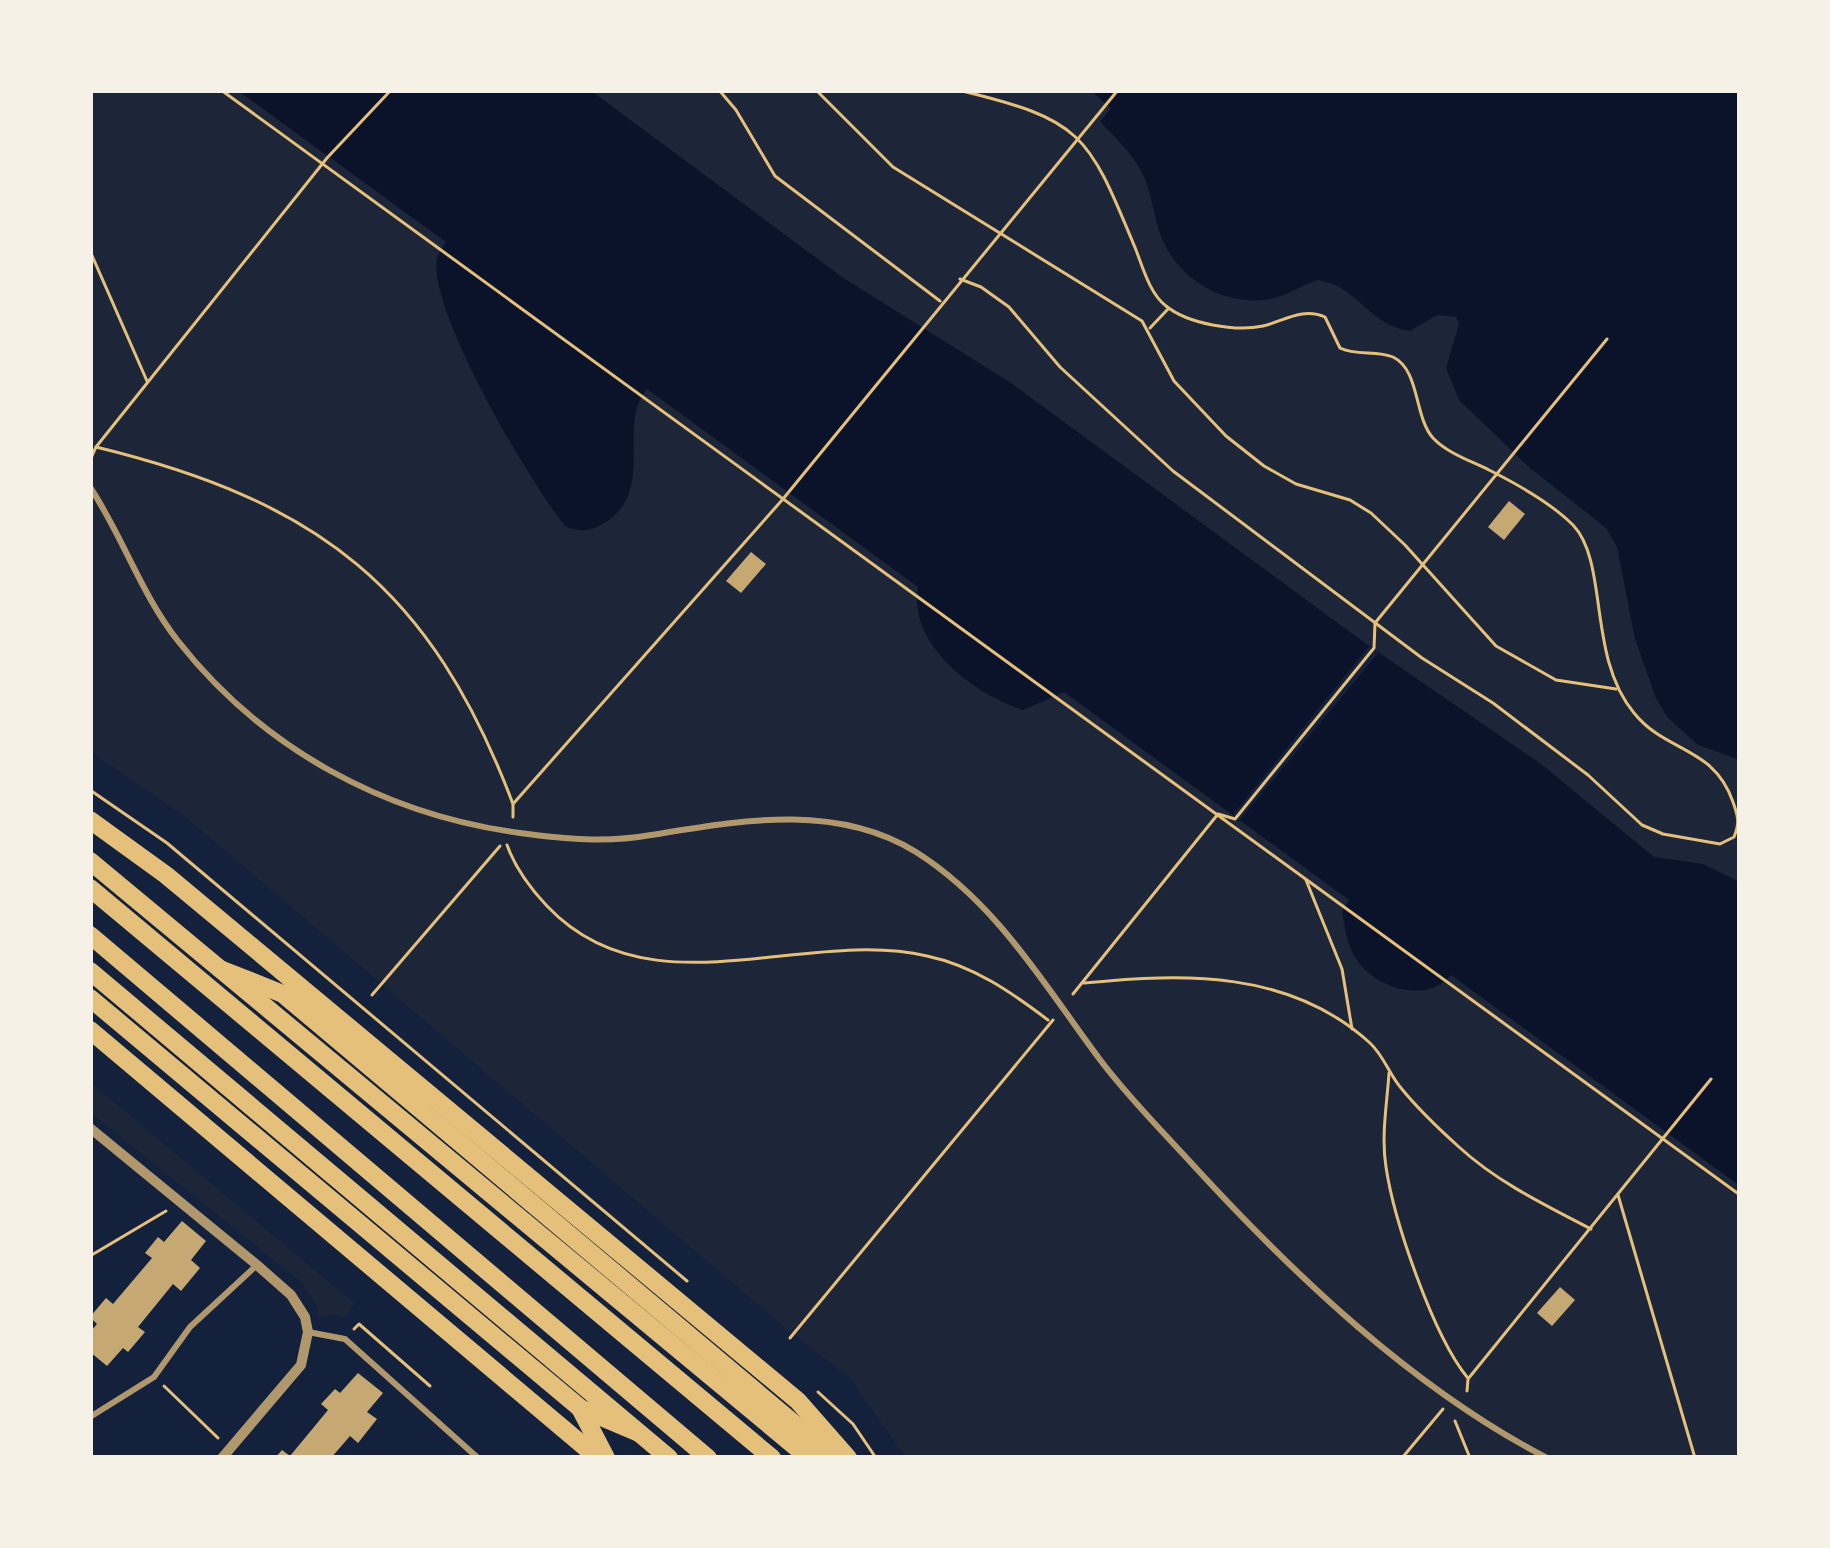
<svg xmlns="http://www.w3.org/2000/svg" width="1830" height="1548" font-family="'Varela Round',sans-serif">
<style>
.green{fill:#1d2539}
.water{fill:#0b132b}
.pier{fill:#14213d}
.building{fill:#c6a872}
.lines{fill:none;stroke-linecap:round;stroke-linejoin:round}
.path{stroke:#e5c07b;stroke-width:3}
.service{stroke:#b1986c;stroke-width:6}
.minor{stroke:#b1986c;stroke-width:10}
.primary{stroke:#e5c07b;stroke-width:18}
.trunk{stroke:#e5c07b;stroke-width:18}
</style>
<rect width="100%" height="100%" fill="#14213d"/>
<g class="green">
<path d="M90 90H1740V1458H906L850 1378 788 1330 187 818 90 751Z"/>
<path d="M90 1082 355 1304 344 1317 332 1314 319 1319 317 1306 301 1282 90 1112Z"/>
</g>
<g class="water">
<path d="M237 90H590L842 277 1011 383 1365 643 1541 764 1654 857 1703 864 1740 882V1186L1451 975C1428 1004 1376 989 1357 960 1347 946 1345 928 1342 912L1349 900 1064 692 1023 710C973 693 908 645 918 587L647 389C615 426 659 493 601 525 588 532 578 532 565 526 531 484 427 309 437 258 438 255 444 245 446 242Z"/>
<path d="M1090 90H1740V760L1698 745 1667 717 1656 698 1635 639 1617 547 1606 528 1530 468 1459 400 1446 368 1459 324 1456 317 1437 315 1410 331C1369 326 1358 286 1318 280 1303 284 1291 294 1275 298 1228 309 1178 281 1161 236 1153 216 1152 192 1142 173 1132 153 1116 138 1100 122L1111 108Z"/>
</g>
<path class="pier" d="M1370 645 1379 652 1238 822 1231 817Z"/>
<g class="building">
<path d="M1509 501 1525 514 1504 540 1488 527Z"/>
<path d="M751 552 766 564 741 593 726 581Z"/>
<path d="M182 1221 206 1241 191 1260 200 1268 181 1291 173 1284 138 1327 145 1332 128 1352 123 1348 107 1366 90 1352V1332L97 1324 90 1317 106 1298 113 1304 152 1258 145 1253 158 1237 164 1242Z"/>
<path d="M1560 1287 1575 1300 1552 1326 1537 1313Z"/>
<path d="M358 1373 383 1393 367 1412 377 1419 358 1443 350 1436 331 1458H275L282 1450 290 1456 328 1410 321 1404 335 1389 340 1393Z"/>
</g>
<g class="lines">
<g class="path">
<path d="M221 90 1740 1195"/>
<path d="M719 90 736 110 775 176 940 301"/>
<path d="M816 90 893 167 1142 321 1174 381 1226 436 1264 466 1296 484 1350 500 1371 513 1405 545 1496 646 1556 680 1616 689"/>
<path d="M958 90C1084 120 1088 134 1136 250 1143 268 1150 294 1166 306 1188 324 1236 332 1263 326 1284 321 1303 307 1325 317L1340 348C1356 356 1377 350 1393 357 1420 370 1414 417 1433 438 1447 453 1471 461 1489 470 1517 484 1551 503 1573 525 1609 563 1587 657 1634 713 1666 753 1714 746 1733 802 1738 816 1740 823 1734 837L1720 844 1663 834 1642 825 1588 775 1493 703 1422 658 1173 471 1060 367 1009 307 981 287 960 279"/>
<path d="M90 251 147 381"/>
<path d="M1150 328 1168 309"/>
<path d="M96 447C318 501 431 587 513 804"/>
<path d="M90 460 96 447 327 158 391 90"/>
<path d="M90 790 167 843 687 1281"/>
<path d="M513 817V804L783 499 1118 90"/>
<path d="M507 845C515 867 530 888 547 906 650 1015 804 927 927 956 974 966 1011 992 1048 1020"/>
<path d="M1306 880 1342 969 1352 1029"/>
<path d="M1084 983C1184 973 1290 970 1370 1043 1384 1056 1389 1074 1401 1088 1418 1109 1439 1129 1459 1147 1497 1182 1545 1205 1591 1229"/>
<path d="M1073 994 1218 814 1235 819 1374 648 1375 623 1607 339"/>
<path d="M372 995 500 846"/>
<path d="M1389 1073C1387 1104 1381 1136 1386 1167 1394 1221 1433 1335 1467 1377"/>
<path d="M1618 1195 1695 1458"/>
<path d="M90 1256 166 1211"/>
<path d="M354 1329 359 1324 430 1386"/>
<path d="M790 1338 1053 1020"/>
<path d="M164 1386 218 1438"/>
<path d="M1467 1391 1468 1379 1711 1079"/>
<path d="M818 1392 853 1424 876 1458"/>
<path d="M1455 1421 1470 1458"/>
<path d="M1402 1458 1443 1409"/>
</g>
<g class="service">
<path d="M90 487C123 537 141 594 178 641 263 749 385 815 520 833 565 839 606 843 651 835 738 821 835 802 916 852 998 904 1044 985 1101 1061 1129 1098 1163 1132 1194 1166 1295 1276 1414 1389 1547 1458"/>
<path d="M308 1332 345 1339 478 1458"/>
<path d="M90 1417 154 1377 190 1327 257 1265"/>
</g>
<path class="minor" d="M90 1128 257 1265 291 1295 305 1317 308 1332 301 1365 222 1458"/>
<g class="primary">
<path d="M90 861 809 1458"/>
<path d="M90 971 669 1458"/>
<path d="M90 1030 598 1458"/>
</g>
<g class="trunk">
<path d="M90 820 166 875 798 1401 848 1458"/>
<path d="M90 888 772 1458"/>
<path d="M90 935 708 1458"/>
<path d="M220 969 283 994 835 1458"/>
<path d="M90 998 580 1408 639 1433"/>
<path d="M580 1408 606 1458"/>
</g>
</g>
<rect width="1830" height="1548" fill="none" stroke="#f6f1e7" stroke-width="186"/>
</svg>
